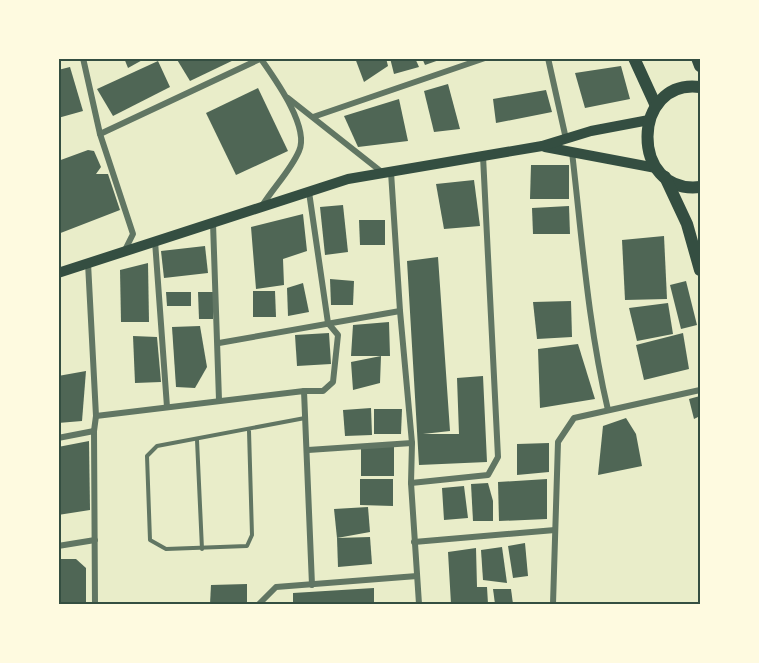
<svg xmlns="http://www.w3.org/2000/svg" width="759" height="663" font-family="'Noto Serif',serif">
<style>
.building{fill:#4f6655}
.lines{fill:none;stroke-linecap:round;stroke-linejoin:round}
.service{stroke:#617663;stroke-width:4}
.minor{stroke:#617663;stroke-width:6}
.secondary{stroke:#344e41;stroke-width:10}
.primary{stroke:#344e41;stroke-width:12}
.neatline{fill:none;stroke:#344e41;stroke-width:2}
</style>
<rect width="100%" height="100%" fill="#e9edc9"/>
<g class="building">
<path d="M124 58H146L128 68Z"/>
<path d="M176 58H238L190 81Z"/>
<path d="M355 58H386L388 66 364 82Z"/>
<path d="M390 58H415L419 67 394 74Z"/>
<path d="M422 58H442V59L425 65Z"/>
<path d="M158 61 170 87 113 116 97 89Z"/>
<path d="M621 66 630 99 585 108 575 73Z"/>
<path d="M70 67 83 111 58 118V70Z"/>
<path d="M448 84 460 129 434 132 424 91Z"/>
<path d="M258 88 288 151 236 175 206 113Z"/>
<path d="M546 90 552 112 496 123 493 99Z"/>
<path d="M399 99 408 141 358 147 344 116Z"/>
<path d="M88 150 94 151 101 167 96 174H108L120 210 58 234V161Z"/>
<path d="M531 165H569V199H530Z"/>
<path d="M474 180 480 226 444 229 436 184Z"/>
<path d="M343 205 348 252 325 255 320 207Z"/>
<path d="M569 206 570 234H533L532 208Z"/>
<path d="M303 214 307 251 283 259 284 285 256 289 251 227Z"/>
<path d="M359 220H385V245H360Z"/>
<path d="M664 236 667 299 625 300 622 240Z"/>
<path d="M205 246 208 273 164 278 161 251Z"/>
<path d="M438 257 450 431 423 434H459L457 378 483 376 487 462 419 465 407 261Z"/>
<path d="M148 263 149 322H121L120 270Z"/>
<path d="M330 279 354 281 353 305H331Z"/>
<path d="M686 281 697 325 681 329 670 285Z"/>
<path d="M303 283 309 312 288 316 287 288Z"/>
<path d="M253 291H275L276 317H253Z"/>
<path d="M166 292H191V306H167Z"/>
<path d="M198 292H213V319H199Z"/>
<path d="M571 301 572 337 537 339 533 302Z"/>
<path d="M668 303 673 334 637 341 629 308Z"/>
<path d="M389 322 390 356H381L380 383 353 390 351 362 381 356H351L353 325Z"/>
<path d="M200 326 207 367 195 388 176 387 172 327Z"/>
<path d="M329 333 331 364 297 366 295 335Z"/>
<path d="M683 333 689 369 644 380 636 345Z"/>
<path d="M133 336 157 337 161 382 135 383Z"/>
<path d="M578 344 595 399 540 408 538 349Z"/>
<path d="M86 371 82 421 58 423V376Z"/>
<path d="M700 396V416L694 419 689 399Z"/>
<path d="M371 408 372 435 345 436 343 410Z"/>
<path d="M374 409H402L401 434H374Z"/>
<path d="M626 418 636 434 642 466 598 475 603 426Z"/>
<path d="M89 441 90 510 58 515V447Z"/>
<path d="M549 443V472L517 475V444Z"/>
<rect x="361" y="447" width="33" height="29"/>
<path d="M360 479H393V506L360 505Z"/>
<path d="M547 479V519L499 521 498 482Z"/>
<path d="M488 483 493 501V521H473L471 484Z"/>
<path d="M464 486 468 518 444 520 442 488Z"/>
<path d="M368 507 370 532 337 538 334 509Z"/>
<path d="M370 537 372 564 338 567 337 538Z"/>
<path d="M525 543 528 576 513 578 508 546Z"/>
<path d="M502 547 507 583 483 580 481 550Z"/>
<path d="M476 548 477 587H487L488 604H451L448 552Z"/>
<path d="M58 559H76L86 568V604H58Z"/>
<path d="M247 584V604H210L211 585Z"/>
<path d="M374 588V603L293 604V593Z"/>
<path d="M493 589H511L513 604H495Z"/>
</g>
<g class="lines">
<g class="service">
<path d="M249 431 252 535 247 546 166 549 150 540 147 456 157 446 305 418"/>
<path d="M197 440 202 549"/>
</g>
<g class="minor">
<path d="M83 58 100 134 133 234 125 250"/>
<path d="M548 58 566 139"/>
<path d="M261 59C275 79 310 127 299 151 291 170 273 188 262 206"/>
<path d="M288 98 383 173"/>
<path d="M313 117 485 58"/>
<path d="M100 134 262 58"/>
<path d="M572 152C582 238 588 325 608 410"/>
<path d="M391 172 400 311 412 443 411 483 419 604"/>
<path d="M213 223 219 400"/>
<path d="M155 241 167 407"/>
<path d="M88 263 96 416 94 431 95 604"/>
<path d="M219 343 400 311"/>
<path d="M304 391H323L333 382 338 335 328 323 309 192"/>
<path d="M96 416 304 391 312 585"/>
<path d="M58 438 94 431"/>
<path d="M308 450 412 443"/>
<path d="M411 483 488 475 498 457 483 156"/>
<path d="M414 542 555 530"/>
<path d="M58 546 95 540"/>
<path d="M259 604 276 587 417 576"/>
<path d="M553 604 558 442 574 418 700 390"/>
</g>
<g class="secondary">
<path d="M545 147 656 168"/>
<path d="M58 273 348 179 542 146 591 131 649 120"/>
</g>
<g class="primary">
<path d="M634 58 656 106"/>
<path d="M697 58 700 66"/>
<path d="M700 87C631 78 629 195 700 187"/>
<path d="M665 177 687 224 700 270"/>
</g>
</g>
<rect width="759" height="663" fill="none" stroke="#fefae0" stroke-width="120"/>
<rect x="60" y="60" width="639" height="543" class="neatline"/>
</svg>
